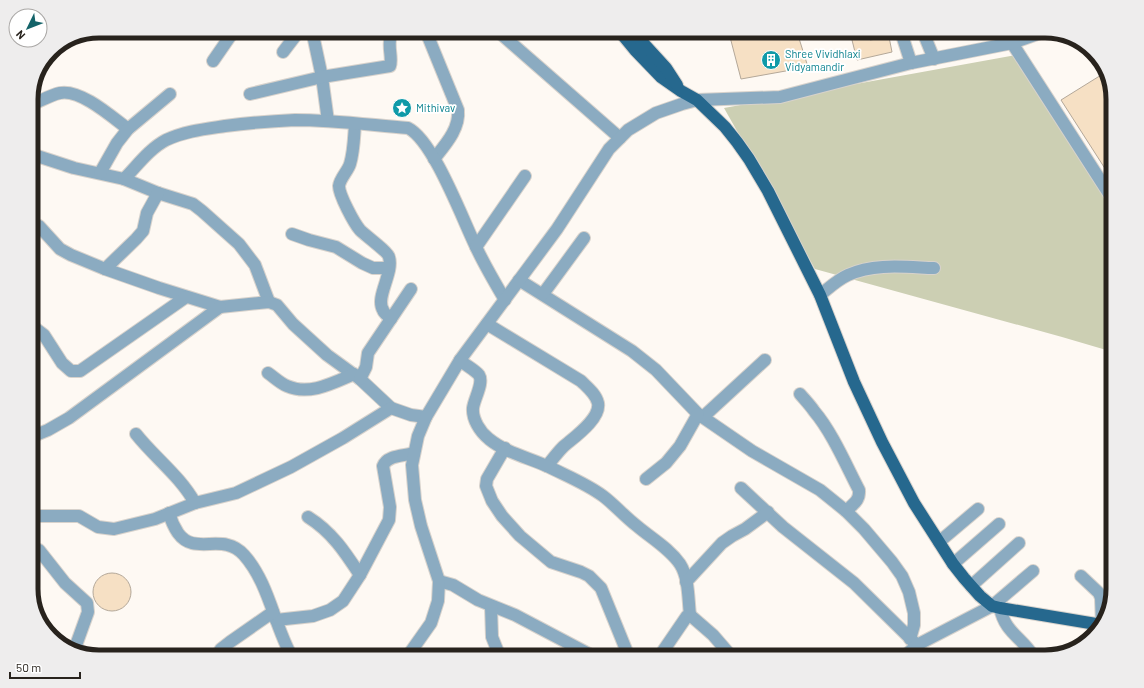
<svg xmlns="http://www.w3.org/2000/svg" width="1144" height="688" font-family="Barlow,sans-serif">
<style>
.green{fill:#cccfb3}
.building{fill:#f6e0c4;stroke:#b4a899}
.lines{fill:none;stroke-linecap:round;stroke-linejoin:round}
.minor-casing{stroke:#d7d2cc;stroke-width:14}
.major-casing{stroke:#d7d2cc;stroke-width:14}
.minor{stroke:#8babc1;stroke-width:12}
.major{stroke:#26688e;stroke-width:12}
.labels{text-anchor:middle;stroke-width:3.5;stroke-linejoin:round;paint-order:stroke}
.culture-label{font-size:11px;fill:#0d838f;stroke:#fff;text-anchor:start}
.rim{fill:none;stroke:#28231d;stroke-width:5}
</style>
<rect width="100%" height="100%" fill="#fef9f3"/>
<path class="green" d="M1016 55 1113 199V352L1062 337 815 269 724 108Z"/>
<g class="building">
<path d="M797 32 808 67 741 79 729 33Z"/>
<path d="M850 32H867L870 40 889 37 892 52 857 60Z"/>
<path d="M1106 72 1113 95V181L1061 100Z"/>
<circle cx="112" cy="592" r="19"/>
</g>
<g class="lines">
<g class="minor-casing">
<g id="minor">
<path d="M901 32 911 63"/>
<path d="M923 32 934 59"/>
<path d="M427 34 458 110C460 129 445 145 434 159"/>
<path d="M501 34 620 138"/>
<path d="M313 35 322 77 328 121"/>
<path d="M1012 43 1113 200"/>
<path d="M283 52 296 35"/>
<path d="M213 61 231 35"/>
<path d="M250 94 322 77 390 66C393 58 387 46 391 34"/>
<path d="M31 105C41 101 50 95 60 93 81 89 112 117 128 129"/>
<path d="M355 124C354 137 354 151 350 164 348 171 340 178 339 186 339 195 354 223 360 230 366 236 388 252 389 257 394 273 375 297 383 310 384 314 389 316 391 319"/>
<path d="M31 154 74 168 124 179C137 166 149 149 166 140 185 131 205 129 225 126 249 123 272 121 295 120 333 120 370 125 408 128 434 141 463 221 477 249 485 266 495 283 505 300"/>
<path d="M100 173 117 143 128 129 170 94"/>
<path d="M124 179 158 193 193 204 202 211 239 244 255 265 269 302"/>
<path d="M31 222 39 226 60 249 71 255 105 269 159 288 220 307 269 302 277 305 293 324 327 355 360 379 391 408"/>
<path d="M292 234 309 240 336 247 362 263 373 268H389"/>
<path d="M476 247 525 176"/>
<path d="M105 269 136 239 143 231 147 213 158 193"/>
<path d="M519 280 632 351 656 370 698 414 752 451 820 490 846 511 864 529 892 562 902 576 909 592 914 613V625L910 639"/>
<path d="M543 294 584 238"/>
<path d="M820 295C829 288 837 280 848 275 874 263 905 267 934 268"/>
<path d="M487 324 581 381C587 387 596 394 598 403 601 419 573 438 563 447 557 453 552 460 547 466"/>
<path d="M31 325 44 335 62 363 71 371H80L186 297"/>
<path d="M460 360C465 365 475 370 479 375 484 383 474 399 473 408 472 419 480 432 489 439 506 453 530 458 549 467 567 476 587 484 603 496 615 505 625 517 637 526 651 538 669 548 680 564 689 578 688 598 690 615L687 616 659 657"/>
<path d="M268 373C274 377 280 383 287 386 309 396 333 383 354 374"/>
<path d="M360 379 366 367 368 353 411 289"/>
<path d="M800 394C805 400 810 405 814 411 832 432 846 465 859 490 860 501 853 504 846 511"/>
<path d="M703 417 765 360"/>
<path d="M136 434C155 458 180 476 195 503"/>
<path d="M31 437 48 430 69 418 220 307"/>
<path d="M505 448 487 479 486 486 492 501 502 516 520 536 551 562 581 572 589 576 601 588 629 657"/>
<path d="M646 479 666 463 680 446 698 414"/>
<path d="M741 488 783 527 854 583 917 645"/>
<path d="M169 513C171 520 174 527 178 533 195 557 223 531 244 555 269 583 274 625 292 657"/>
<path d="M31 516H79L98 527 114 529 155 519 195 503 236 493 291 467 343 438 391 408 411 415 426 417"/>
<path d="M308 517C332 532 345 552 360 575"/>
<path d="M939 542 978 509"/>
<path d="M39 550 65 583 87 603 88 612 75 648"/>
<path d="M953 564 999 524"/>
<path d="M1081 576 1099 593 1101 598 1102 625"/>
<path d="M439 581 453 585 478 600 515 615 589 654"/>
<path d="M686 582 722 543 732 536 745 529 768 512"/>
<path d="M971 586 1019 543"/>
<path d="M491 606 492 637 500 657"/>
<path d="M1000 608C1005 633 1022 637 1034 657"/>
<path d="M690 615 713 635 732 657"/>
<path d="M276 620 313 616 330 610 343 601 360 575 389 520 390 507 383 466C387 455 404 456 414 453"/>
<path d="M61 644 75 648 87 654"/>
<path d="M216 657 221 649 230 642 273 612"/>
<path d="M407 657 431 623 438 601 439 581 421 526 415 500 412 465 418 436 426 417 460 360 557 229 609 149 628 130 656 113 682 104 697 100 780 97 911 63 1012 43 1046 31"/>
<path d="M904 657 917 645 992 606 1033 571"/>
</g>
</g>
<g class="major-casing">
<g id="major">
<path d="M621 33 635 50 661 77 681 91 697 100 725 127 737 142 749 159 768 191 820 295 854 382 882 442 914 503 953 564 964 578 980 596 992 606 1000 608 1102 625"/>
<path d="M634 33 666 68 677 85"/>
</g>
</g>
<use href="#minor" class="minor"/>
<use href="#major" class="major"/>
</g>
<defs>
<g id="building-disc" transform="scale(1)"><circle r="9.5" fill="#0f9aa8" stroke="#fff"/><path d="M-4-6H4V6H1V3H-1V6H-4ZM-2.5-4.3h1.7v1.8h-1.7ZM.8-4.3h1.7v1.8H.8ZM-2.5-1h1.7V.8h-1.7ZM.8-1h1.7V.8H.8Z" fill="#fff"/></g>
<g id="sight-disc" transform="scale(1)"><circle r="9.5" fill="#0f9aa8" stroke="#fff"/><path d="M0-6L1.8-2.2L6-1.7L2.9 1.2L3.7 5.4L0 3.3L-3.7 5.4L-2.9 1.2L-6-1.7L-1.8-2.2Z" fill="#fff"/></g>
</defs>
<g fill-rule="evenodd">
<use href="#building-disc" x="771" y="60"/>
<use href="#sight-disc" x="402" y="108"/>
</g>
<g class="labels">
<g class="culture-label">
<text x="785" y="58">Shree Vividhlaxi<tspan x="785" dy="13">Vidyamandir</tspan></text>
<text x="416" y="112">Mithivav</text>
</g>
</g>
<path d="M0 0H1144V688H0ZM99 38H1045A61 61 0 0 1 1106 99V589A61 61 0 0 1 1045 650H99A61 61 0 0 1 38 589V99A61 61 0 0 1 99 38Z" fill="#eeeded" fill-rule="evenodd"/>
<path class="rim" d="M99 38H1045A61 61 0 0 1 1106 99V589A61 61 0 0 1 1045 650H99A61 61 0 0 1 38 589V99A61 61 0 0 1 99 38Z"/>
<g transform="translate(28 28) rotate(227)"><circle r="19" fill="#ffffff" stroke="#a9a7a5"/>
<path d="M0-3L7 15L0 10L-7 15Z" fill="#146369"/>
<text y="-6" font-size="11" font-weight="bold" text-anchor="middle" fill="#28231d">N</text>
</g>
<path d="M10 672v6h70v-6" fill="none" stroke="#28231d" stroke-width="2"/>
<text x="16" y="672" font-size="12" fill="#28231d" stroke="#ffffff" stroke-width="3" paint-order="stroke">50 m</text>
</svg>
